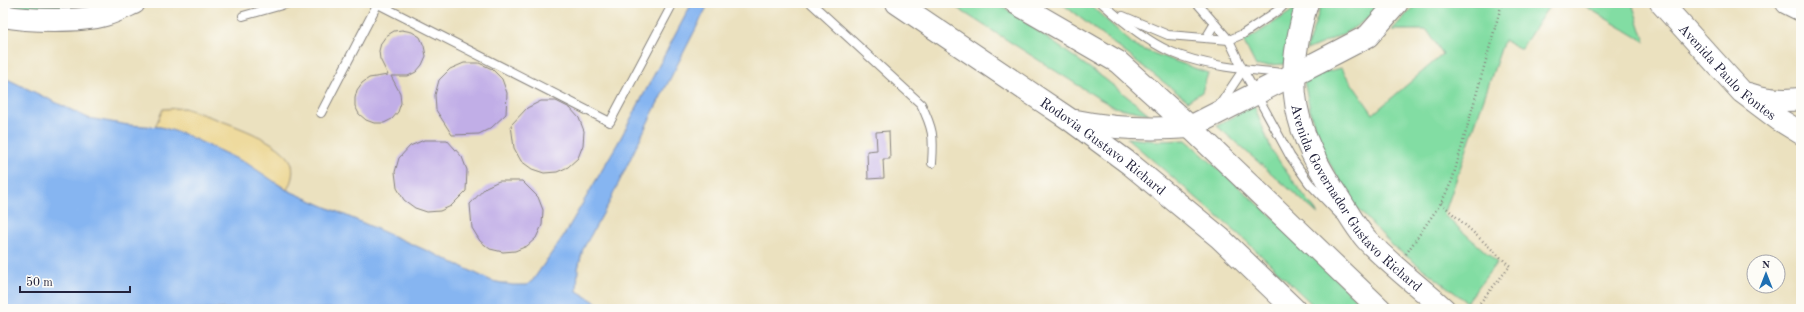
<svg xmlns="http://www.w3.org/2000/svg" width="1804" height="312" font-family="'Old Standard TT',serif">
<style>
.green{fill:#82dda3;stroke:#52806f}
.sand{fill:#eeda9e;stroke:#887e6c}
.water{fill:#86b5f1;stroke:#546c96}
.building{fill:#c1aee7}
.lines{fill:none;stroke-linecap:round;stroke-linejoin:round}
.service-casing{stroke:#86827d;stroke-width:10}
.primary-casing{stroke:#86827d;stroke-width:24}
.trunk-casing{stroke:#86827d;stroke-width:24}
.path{stroke:#86827d;stroke-width:2.5;stroke-dasharray:1 3;stroke-linecap:butt}
.service{stroke:#fff;stroke-width:8}
.primary{stroke:#fff;stroke-width:22}
.trunk{stroke:#fff;stroke-width:22}
.labels{text-anchor:middle;stroke-width:3.5;stroke-linejoin:round;paint-order:stroke}
.street-label{font-size:14px;fill:#22223b;stroke:#fdfcf7}
</style>
<rect width="100%" height="100%" fill="#fdfcf7"/>
<filter id="ink" filterUnits="userSpaceOnUse"><feTurbulence type="fractalNoise" baseFrequency=".025" numOctaves="2"/><feDisplacementMap in="SourceGraphic" scale="8" xChannelSelector="R" yChannelSelector="G"/><feConvolveMatrix kernelMatrix="1 2 1 2 8 2 1 2 1" color-interpolation-filters="sRGB"/></filter>
<filter id="wash" filterUnits="userSpaceOnUse"><feTurbulence type="fractalNoise" baseFrequency=".012" numOctaves="4" result="noise"/><feDisplacementMap in="SourceGraphic" scale="16" xChannelSelector="R" yChannelSelector="G"/><feGaussianBlur stdDeviation="0.9" result="paint"/><feColorMatrix in="noise" values="0 0 0 0 0 0 0 0 0 0 0 0 0 0 0 0 0 1.4 0 .05"/><feComposite in="paint" operator="in"/></filter>
<g filter="url(#wash)">
<rect width="100%" height="100%" fill="#ebe1bf"/>
<g class="green">
<path d="M3 3H97L58 10 3 6Z"/>
<path d="M949 3H998L1105 79 1149 114 1114 107 1098 98Z"/>
<path d="M1061 3H1088L1136 47 1208 73 1202 92 1188 101Z"/>
<path d="M1322 3H1383C1363 27 1334 39 1306 50Z"/>
<path d="M1417 3H1551L1521 49 1504 40 1444 215 1497 262 1467 302 1393 246 1354 205 1323 152 1311 115 1304 81 1318 74 1341 68 1373 114 1443 54 1427 30H1392Z"/>
<path d="M1580 3H1632L1645 42Z"/>
<path d="M1298 7 1285 64 1256 66 1244 42Z"/>
<path d="M1254 105 1271 149 1288 174 1319 215 1217 126Z"/>
<path d="M1127 138 1157 141 1186 140 1295 237 1365 309H1317L1244 239Z"/>
</g>
<path class="sand" d="M184 108C212 118 268 134 287 156 296 166 293 179 287 190 245 162 205 140 155 127L163 109Z"/>
<path class="water" d="M692 3H709L653 112 608 205 583 249 578 269 577 291 607 309H3V77L88 118 128 125 161 127 184 134 248 164 287 190 437 255 492 281 512 285H527L533 280 564 235 619 141Z"/>
<g id="blocks">
<g class="building">
<path d="M402 30 412 32 420 37 424 46 426 56 422 65 416 72 408 76H391L400 93 401 103 398 112 392 119 384 123H374L366 120 359 114 355 106V98L357 90 362 83 369 78 388 75 380 59 379 51 381 43 386 36 394 31Z"/>
<path d="M464 63H479L492 69 502 79 507 93 506 114 491 128 479 134 452 135 436 110 435 95 439 80 450 69Z"/>
<path d="M541 101H556L570 108 579 118 584 131 583 145 578 158 568 167 557 172 544 173 532 169 521 161 514 148 511 125 527 108Z"/>
<path d="M889 131 890 159H883L884 178 868 179 867 151 877 150 876 132Z"/>
<path d="M424 140H447L462 157 467 170 466 191 451 206 440 211 427 212 415 208 404 200 397 188 395 172 399 158 410 146Z"/>
<path d="M499 181H522L538 197 543 210 542 225 536 238 527 246 515 251 503 252 490 249 480 241 472 228 470 204 486 187Z"/>
</g>
</g>
</g>
<g filter="url(#ink)">
<use href="#blocks" fill-opacity="0" stroke="#86827d" stroke-width="1"/>
<g class="lines">
<g class="service-casing">
<g id="service">
<path d="M811 3 921 104C933 129 934 136 932 163"/>
<path d="M1102 3C1122 21 1145 40 1169 51 1201 66 1248 70 1283 73"/>
<path d="M1197 3 1229 40 1243 70 1290 156 1309 183 1340 215"/>
<path d="M378 4 610 122 673 3"/>
<path d="M243 16 289 3"/>
<path d="M1123 16 1168 35 1229 40 1243 34 1280 9 1286 3"/>
<path d="M1206 38 1215 23"/>
<path d="M1219 106 1243 70"/>
<path d="M321 113 378 3"/>
</g>
</g>
<g class="primary-casing">
<g id="primary">
<path id="s1" d="M1307 3C1282 84 1293 132 1340 200 1348 213 1357 229 1367 240 1389 264 1420 287 1444 309"/>
<path id="s2" d="M1661 3 1742 92 1778 119 1801 133"/>
<path d="M1787 3 1801 10"/>
<path d="M1749 94C1766 100 1783 101 1801 99"/>
<path d="M1190 127 1318 62 1368 36 1397 3"/>
</g>
</g>
<g class="trunk-casing">
<g id="trunk">
<path id="s3" d="M897 3 1069 119 1130 164 1220 238 1294 309"/>
<path d="M1016 3 1118 62 1190 127 1380 309"/>
<path d="M3 16C28 21 81 22 105 15 115 12 125 7 134 3"/>
<path d="M1076 121C1114 129 1150 130 1190 127"/>
</g>
</g>
<g class="path">
<path d="M1441 203 1510 266 1475 309"/>
<path d="M1406 254 1441 203 1452 181 1502 3"/>
</g>
<use href="#service" class="service"/>
<use href="#primary" class="primary"/>
<use href="#trunk" class="trunk"/>
</g>
</g>
<g class="labels">
<g class="street-label">
<text dy="5" stroke="none"><textPath href="#s2" startOffset="96">Avenida Paulo Fontes</textPath></text>
<text dy="5" stroke="none"><textPath href="#s3" startOffset="251">Rodovia Gustavo Richard</textPath></text>
<text dy="5" stroke="none"><textPath href="#s1" startOffset="216">Avenida Governador Gustavo Richard</textPath></text>
</g>
</g>
<rect width="1804" height="312" fill="none" stroke="#fdfcf7" stroke-width="16"/>
<g transform="translate(1766 274)"><circle r="19" fill="#fdfcf7" stroke="#a5a5ac"/>
<path d="M0-3L7 15L0 10L-7 15Z" fill="#1f6fb2"/>
<text y="-6" font-size="11" font-weight="bold" text-anchor="middle" fill="#22223b">N</text>
</g>
<path d="M20 286v6h110v-6" fill="none" stroke="#22223b" stroke-width="2"/>
<text x="26" y="286" font-size="12" fill="#22223b" stroke="#fdfcf7" stroke-width="3" paint-order="stroke">50 m</text>
</svg>
